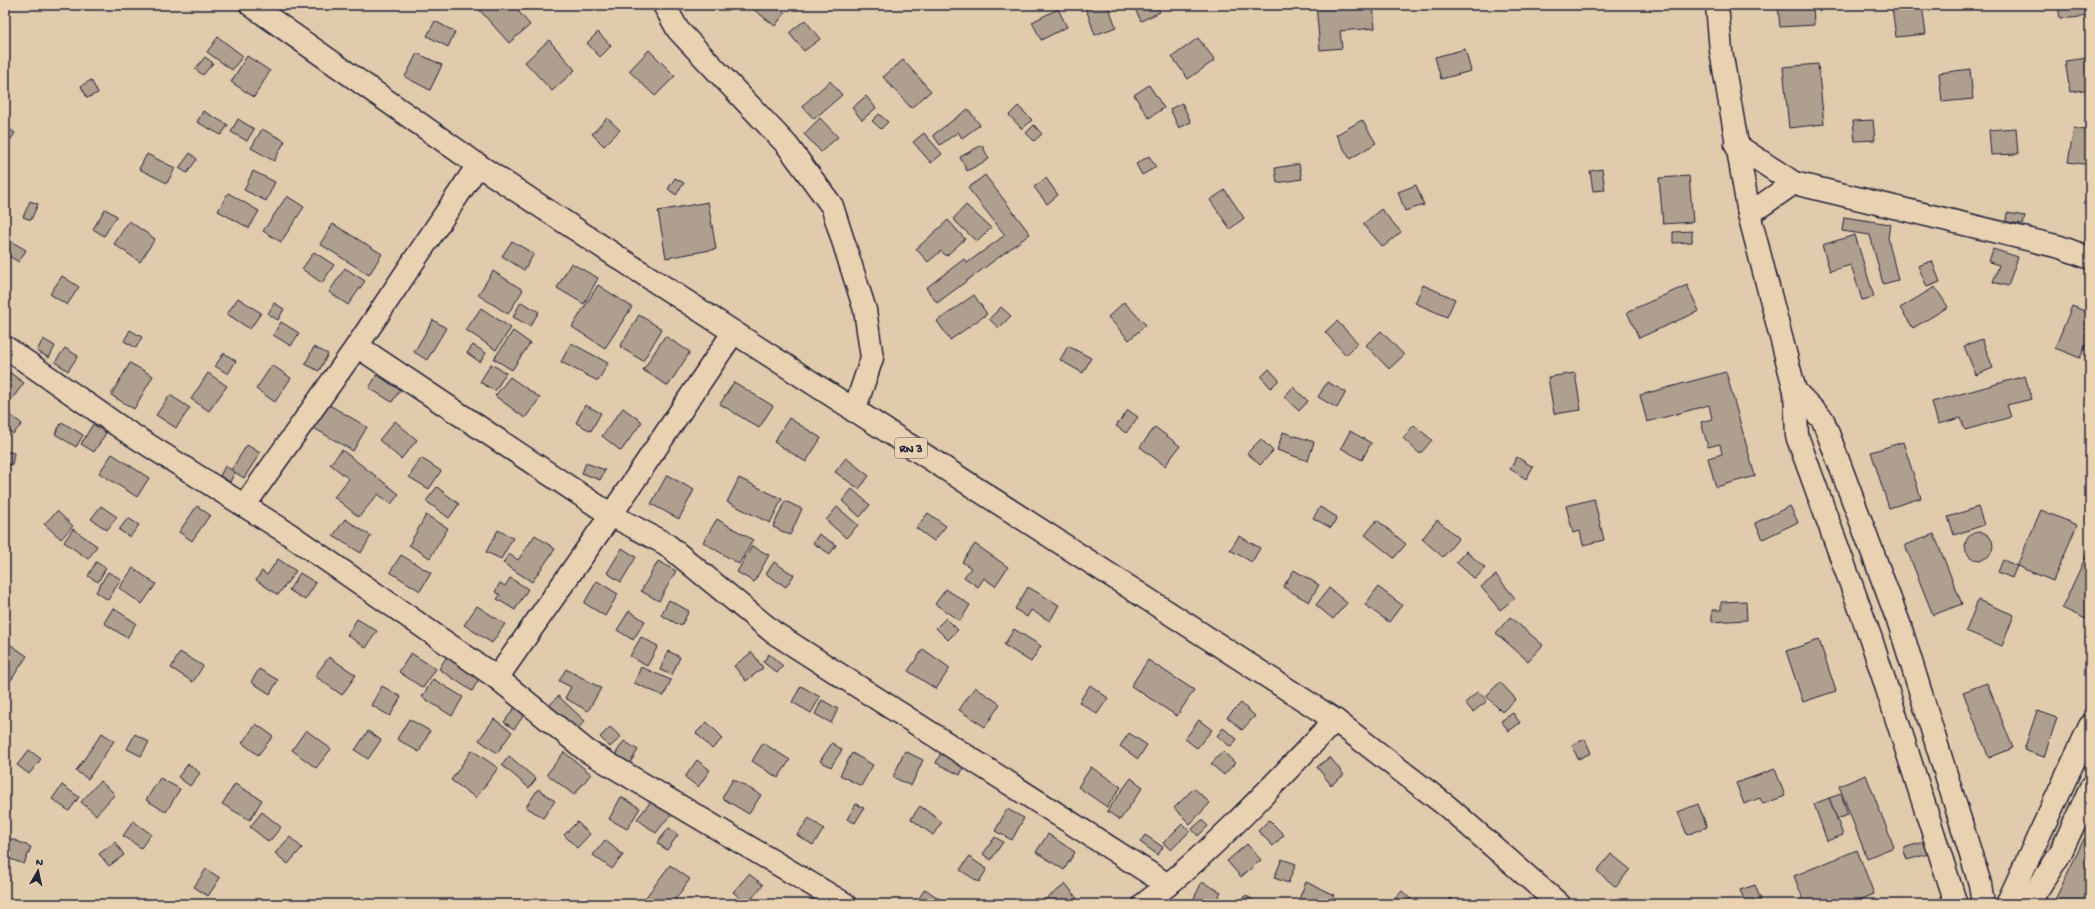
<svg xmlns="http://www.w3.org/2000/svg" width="2095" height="909" font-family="'Gochi Hand',sans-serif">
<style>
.building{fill:#ae9f8f;stroke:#22223b}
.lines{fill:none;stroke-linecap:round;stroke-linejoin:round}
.minor-casing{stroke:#22223b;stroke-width:25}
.tertiary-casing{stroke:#22223b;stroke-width:25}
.secondary-casing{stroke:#22223b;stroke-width:25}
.primary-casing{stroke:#22223b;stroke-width:25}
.minor{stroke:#e9d2b2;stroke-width:22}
.tertiary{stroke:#e9d2b2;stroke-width:22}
.secondary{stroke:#e9d2b2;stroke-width:22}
.primary{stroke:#e9d2b2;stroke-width:22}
.labels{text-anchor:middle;stroke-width:3.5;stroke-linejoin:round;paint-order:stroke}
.shield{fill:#e9d2b2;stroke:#5e575f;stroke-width:1}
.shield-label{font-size:12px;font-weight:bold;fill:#22223b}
</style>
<rect width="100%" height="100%" fill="#e1cbad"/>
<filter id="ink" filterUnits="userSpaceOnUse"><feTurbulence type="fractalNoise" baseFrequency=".025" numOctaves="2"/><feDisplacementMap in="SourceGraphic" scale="8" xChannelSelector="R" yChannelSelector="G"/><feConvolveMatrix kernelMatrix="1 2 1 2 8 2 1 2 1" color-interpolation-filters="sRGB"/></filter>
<g filter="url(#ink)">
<g class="building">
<path d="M475 5H513L530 25 509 43Z"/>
<path d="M756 5H774L785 13 775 26 753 9Z"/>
<path d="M1088 5H1108L1116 27 1095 35 1085 6Z"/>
<path d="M1133 5H1156L1160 12 1141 21Z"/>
<path d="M1316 5H1373L1375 28 1340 31 1342 48 1320 50Z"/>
<path d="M1778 5H1813L1814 25 1780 27Z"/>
<path d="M1911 5H1922L1926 34 1896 37 1892 7Z"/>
<path d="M2058 5H2089L2090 16 2060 19Z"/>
<path d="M1058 9 1067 27 1041 40 1032 22Z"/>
<path d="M805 20 820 39 804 51 789 33Z"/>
<path d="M435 21 455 32 448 47 427 36Z"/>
<path d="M598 32 611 46 600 57 587 43Z"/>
<path d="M218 37 243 56 232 70 207 52Z"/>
<path d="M1198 38 1215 60 1188 79 1172 57Z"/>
<path d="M549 40 575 70 552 91 525 62Z"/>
<path d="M1465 49 1471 71 1441 79 1435 57Z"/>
<path d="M649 50 675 76 655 96 629 71Z"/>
<path d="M417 53 442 65 430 90 405 77Z"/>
<path d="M247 56 270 71 254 97 231 82Z"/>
<path d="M205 57 213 63 203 75 195 69Z"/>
<path d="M2088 58 2090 89 2070 92 2065 61Z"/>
<path d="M903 60 931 91 911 108 883 77Z"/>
<path d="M1818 64 1824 124 1789 128 1783 67Z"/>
<path d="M1970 69 1973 99 1942 102 1939 73Z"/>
<path d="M91 80 98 93 87 98 81 86Z"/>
<path d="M830 81 842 95 814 119 802 106Z"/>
<path d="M1149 85 1164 108 1149 118 1134 95Z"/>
<path d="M866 96 876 108 862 120 852 108Z"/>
<path d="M1182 103 1191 122 1179 128 1170 109Z"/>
<path d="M1018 106 1032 120 1022 129 1009 115Z"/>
<path d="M968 109 980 125 962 138 958 132 940 145 933 135Z"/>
<path d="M203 111 228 125 221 135 197 122Z"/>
<path d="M879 114 888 122 881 129 872 121Z"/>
<path d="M607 118 620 130 604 146 592 134Z"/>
<path d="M820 118 838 137 821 152 804 134Z"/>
<path d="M238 119 254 129 247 141 231 132Z"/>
<path d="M1362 120 1376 143 1350 159 1336 135Z"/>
<path d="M1873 120 1875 140 1855 141 1853 121Z"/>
<path d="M1034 125 1042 134 1034 141 1026 133Z"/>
<path d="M8 128 15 133 5 148V133Z"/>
<path d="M2016 128 2018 154 1991 155 1989 130Z"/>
<path d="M2074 128 2090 131V165L2068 162Z"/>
<path d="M262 129 285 141 274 161 251 148Z"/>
<path d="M924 133 942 154 931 163 913 142Z"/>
<path d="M982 145 989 159 967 171 960 157Z"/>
<path d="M190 153 197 159 187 173 179 168Z"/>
<path d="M147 154 175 168 167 183 139 169Z"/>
<path d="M1149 156 1156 167 1142 175 1136 164Z"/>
<path d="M1299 164 1302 179 1277 183 1275 168Z"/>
<path d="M1602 169 1605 190 1593 191 1590 171Z"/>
<path d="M253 171 275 182 266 201 244 190Z"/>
<path d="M985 175 1030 234 937 303 926 288 964 259 967 263 1005 235 968 188Z"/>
<path d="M1689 176 1693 222 1663 224 1659 178Z"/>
<path d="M675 178 684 183 676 195 668 189Z"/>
<path d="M1046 178 1058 195 1047 204 1034 187Z"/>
<path d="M1416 185 1424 205 1405 211 1398 192Z"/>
<path d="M1225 190 1244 218 1230 229 1210 200Z"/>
<path d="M228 193 259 211 249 228 218 211Z"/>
<path d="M287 196 304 207 281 242 263 231Z"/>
<path d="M30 201 38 204 31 220 23 217Z"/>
<path d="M708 202 716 249 666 258 658 211Z"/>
<path d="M966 205 991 228 977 242 953 219Z"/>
<path d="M105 209 117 216 104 236 93 229Z"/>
<path d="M1381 209 1401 232 1383 247 1363 224Z"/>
<path d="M2007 213 2025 216 2023 224 2006 222Z"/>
<path d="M1844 217 1890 224 1888 238 1898 280 1883 284 1870 235 1842 231Z"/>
<path d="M948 220 965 239 946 256 941 251 928 262 916 249Z"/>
<path d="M129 221 155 239 140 262 114 244Z"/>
<path d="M333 224 382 254 369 275 320 244Z"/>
<path d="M1692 231V242L1673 243V232Z"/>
<path d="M1855 235 1874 297 1862 300 1851 265 1830 271 1822 245Z"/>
<path d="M5 238 26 250 19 262 5 254Z"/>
<path d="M512 241 534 254 524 270 502 256Z"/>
<path d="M1993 249 2018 257 2008 286 1993 282 1999 265 1989 262Z"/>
<path d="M314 252 334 265 322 283 302 269Z"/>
<path d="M1932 261 1940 282 1927 287 1918 266Z"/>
<path d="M571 263 598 278 584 304 557 288Z"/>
<path d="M345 268 365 281 348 305 329 292Z"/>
<path d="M493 271 523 290 508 314 478 295Z"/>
<path d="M62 276 79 287 67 305 50 294Z"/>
<path d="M598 285 632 307 605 348 572 327Z"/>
<path d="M1423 285 1455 299 1447 317 1415 303Z"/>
<path d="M1687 285 1699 311 1639 338 1627 312Z"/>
<path d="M1935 287 1948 307 1913 328 1900 308Z"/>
<path d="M974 295 987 314 950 340 937 321Z"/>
<path d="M238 298 261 313 250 329 227 314Z"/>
<path d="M521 302 539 312 530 326 513 317Z"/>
<path d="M1124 302 1146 325 1129 340 1108 317Z"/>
<path d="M274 303 284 309 278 320 268 314Z"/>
<path d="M2072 306 2090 313V336L2080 358 2055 348Z"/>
<path d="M1001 307 1011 316 999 328 989 319Z"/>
<path d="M481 308 511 328 496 350 466 330Z"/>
<path d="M639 315 662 329 643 361 620 347Z"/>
<path d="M433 320 446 328 427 360 414 352Z"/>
<path d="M1337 321 1358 343 1346 355 1325 332Z"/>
<path d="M281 322 299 333 291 346 273 335Z"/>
<path d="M130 330 142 337 136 348 124 341Z"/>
<path d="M513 331 530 343 512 370 494 359Z"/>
<path d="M1381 331 1404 355 1389 369 1366 345Z"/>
<path d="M665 336 690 352 668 386 643 370Z"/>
<path d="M43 339 55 346 49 358 37 351Z"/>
<path d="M1982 339 1993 368 1976 375 1964 346Z"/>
<path d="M571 343 608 363 598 381 561 362Z"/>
<path d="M473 345 486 353 480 362 467 353Z"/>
<path d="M1068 346 1091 358 1083 373 1060 360Z"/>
<path d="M314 347 328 354 319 371 305 364Z"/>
<path d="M65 348 78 356 68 371 55 362Z"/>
<path d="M224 353 236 361 228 374 215 366Z"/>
<path d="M130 363 153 376 134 409 111 395Z"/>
<path d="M491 364 506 373 495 391 480 382Z"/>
<path d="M272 365 291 378 275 402 256 389Z"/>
<path d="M5 369 24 383 6 407H5Z"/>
<path d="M1269 369 1279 380 1271 388 1261 377Z"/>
<path d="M1726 372 1755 476 1716 487 1708 458 1722 454 1720 444 1708 447 1701 422 1712 419 1709 405 1647 422 1640 395Z"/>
<path d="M208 373 227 386 209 411 191 399Z"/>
<path d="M1575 373 1581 410 1554 414 1548 377Z"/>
<path d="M377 375 400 390 392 402 369 388Z"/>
<path d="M2025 376 2032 399 2007 405 2011 417 1965 430 1961 418 1938 424 1932 402Z"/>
<path d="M510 377 540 398 525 418 495 396Z"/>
<path d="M734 382 773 406 759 428 720 404Z"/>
<path d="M1327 382 1346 392 1337 408 1318 397Z"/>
<path d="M1293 387 1308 401 1299 411 1284 397Z"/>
<path d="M170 395 190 408 176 428 156 415Z"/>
<path d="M326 403 367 427 353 451 312 427Z"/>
<path d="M585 405 601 413 591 431 576 423Z"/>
<path d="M623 408 642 422 621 451 602 436Z"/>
<path d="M1128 410 1138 417 1126 433 1116 426Z"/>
<path d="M12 416 22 424 13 434 5 427V424Z"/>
<path d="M789 418 821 438 806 462 774 442Z"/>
<path d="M395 421 417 440 401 459 379 440Z"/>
<path d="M62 422 83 435 76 447 55 434Z"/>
<path d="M93 424 106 433 94 452 81 444Z"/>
<path d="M1414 425 1432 440 1420 454 1403 438Z"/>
<path d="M1155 427 1180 446 1165 466 1140 447Z"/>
<path d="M1350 431 1371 443 1362 460 1341 448Z"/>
<path d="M1283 432 1314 442 1308 461 1277 450Z"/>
<path d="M1261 439 1273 451 1260 465 1247 453Z"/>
<path d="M1903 442 1921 498 1889 508 1871 452Z"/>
<path d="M247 445 260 453 244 478 231 470Z"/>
<path d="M342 450 399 494 391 504 378 494 359 517 334 497 349 479 330 464Z"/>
<path d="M5 451 14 453 12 465 5 463Z"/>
<path d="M112 454 149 478 137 497 99 473Z"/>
<path d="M1517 457 1533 467 1526 479 1510 469Z"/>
<path d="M421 458 441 471 429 489 409 477Z"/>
<path d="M846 458 869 476 859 489 835 472Z"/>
<path d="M586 463 605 470 600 480 582 473Z"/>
<path d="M225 466 235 472 230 482 220 476Z"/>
<path d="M667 475 694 490 679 519 651 504Z"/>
<path d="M739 478 782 499 770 523 727 502Z"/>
<path d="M437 487 459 504 449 518 426 501Z"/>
<path d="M852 489 870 505 860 517 842 501Z"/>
<path d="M1594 499 1604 540 1583 545 1580 531 1573 533 1566 506Z"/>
<path d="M785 501 802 509 790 535 773 527Z"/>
<path d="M101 506 117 517 107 530 91 519Z"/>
<path d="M197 506 210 515 192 541 179 532Z"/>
<path d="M1790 506 1798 522 1763 539 1755 523Z"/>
<path d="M837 507 858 525 846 538 826 520Z"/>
<path d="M1320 507 1337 517 1331 528 1313 518Z"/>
<path d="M1978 507 1984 525 1954 535 1948 517Z"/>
<path d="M2041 510 2077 525 2053 581 2017 566Z"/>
<path d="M57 511 73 526 61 539 44 524Z"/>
<path d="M928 513 946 526 934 541 916 528Z"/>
<path d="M426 515 448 528 430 558 409 545Z"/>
<path d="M128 518 139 525 130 537 119 530Z"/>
<path d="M345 519 371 536 361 553 333 536Z"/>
<path d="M717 519 753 540 739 564 703 542Z"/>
<path d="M1377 520 1406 544 1394 558 1365 535Z"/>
<path d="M1437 520 1459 538 1443 557 1422 539Z"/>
<path d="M73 529 97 546 88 559 64 542Z"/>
<path d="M498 530 513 538 501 559 486 552Z"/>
<circle cx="1979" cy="546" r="14"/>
<path d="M819 534 836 545 830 554 813 543Z"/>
<path d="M1934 534 1962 604 1933 615 1905 545Z"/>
<path d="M535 535 555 549 532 582 503 563 509 554 518 560Z"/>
<path d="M1239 536 1260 548 1252 562 1230 550Z"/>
<path d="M975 544 1008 567 995 586 984 578 978 587 964 577 971 568 962 562Z"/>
<path d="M752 546 769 555 754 582 737 572Z"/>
<path d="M622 548 636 557 621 582 607 573Z"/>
<path d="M1466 551 1485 568 1475 579 1456 562Z"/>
<path d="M2087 554 2090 556V621L2062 608Z"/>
<path d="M401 555 431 573 420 591 390 572Z"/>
<path d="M278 559 296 571 278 595 256 580 262 571 267 575Z"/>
<path d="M2003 560 2017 566 2012 578 1998 572Z"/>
<path d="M658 561 676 571 659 601 641 591Z"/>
<path d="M96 562 106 568 98 582 88 576Z"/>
<path d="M774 562 794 575 786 587 766 574Z"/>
<path d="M133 568 156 584 142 604 119 588Z"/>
<path d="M1294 570 1319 585 1309 602 1283 587Z"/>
<path d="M108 572 121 579 108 600 96 592Z"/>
<path d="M300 573 316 583 305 600 289 590Z"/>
<path d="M1496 575 1515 598 1500 610 1481 587Z"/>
<path d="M510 578 528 589 515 610 497 599 500 595 495 592 500 583 505 586Z"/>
<path d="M597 581 618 594 605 616 584 603Z"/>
<path d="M1028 587 1059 605 1050 621 1031 610 1027 617 1015 609Z"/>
<path d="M1378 587 1402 605 1389 622 1365 605Z"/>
<path d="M1329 588 1347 603 1333 619 1316 605Z"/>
<path d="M946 589 970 605 960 621 935 604Z"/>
<path d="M669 600 689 611 681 626 661 615Z"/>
<path d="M1978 600 2014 615 2002 646 1966 631Z"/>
<path d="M1746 601 1747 620 1712 622V610H1721V602Z"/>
<path d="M477 606 505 624 492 643 464 625Z"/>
<path d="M113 608 136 623 127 638 104 623Z"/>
<path d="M629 611 645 621 633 640 617 630Z"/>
<path d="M1510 617 1543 645 1528 661 1496 633Z"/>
<path d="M946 618 958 630 948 640 936 628Z"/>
<path d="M357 619 377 631 366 648 347 635Z"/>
<path d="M1014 629 1041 646 1031 662 1004 645Z"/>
<path d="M641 637 658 646 647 666 630 656Z"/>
<path d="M1819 640 1836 691 1803 702 1786 651Z"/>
<path d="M5 641 27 656 5 689Z"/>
<path d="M923 649 950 668 936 689 908 671Z"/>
<path d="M668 651 680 657 672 675 660 670Z"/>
<path d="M180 652 203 666 193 682 171 668Z"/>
<path d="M752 652 763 668 746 681 734 666Z"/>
<path d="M411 653 436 669 423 688 399 672Z"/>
<path d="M769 654 783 666 777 673 763 662Z"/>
<path d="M447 656 480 677 472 691 439 669Z"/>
<path d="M329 657 356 675 342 695 315 676Z"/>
<path d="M1148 660 1194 690 1177 716 1131 686Z"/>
<path d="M641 667 671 680 664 696 634 683Z"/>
<path d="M259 669 278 680 270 694 251 682Z"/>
<path d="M566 669 601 688 588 711 565 698 571 687 559 681Z"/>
<path d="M433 679 463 697 452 716 422 697Z"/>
<path d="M1500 682 1516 699 1502 712 1486 696Z"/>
<path d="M1987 683 2013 748 1989 758 1963 692Z"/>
<path d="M1090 685 1108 698 1097 714 1079 702Z"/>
<path d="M382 686 401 697 390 716 371 705Z"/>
<path d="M801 686 820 697 811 713 792 702Z"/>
<path d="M975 687 1000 704 985 727 959 710Z"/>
<path d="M1478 691 1487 701 1473 712 1465 703Z"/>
<path d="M558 696 585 721 576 731 549 706Z"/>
<path d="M822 700 838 709 831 723 815 714Z"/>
<path d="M1241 703 1255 716 1242 730 1227 717Z"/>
<path d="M517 704 527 711 514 729 504 722Z"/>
<path d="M2037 711 2057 718 2044 757 2024 750Z"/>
<path d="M1513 713 1520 723 1509 731 1501 721Z"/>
<path d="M409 719 430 731 419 752 397 739Z"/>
<path d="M494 719 512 732 497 753 479 740Z"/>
<path d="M1199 720 1212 730 1197 748 1185 739Z"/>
<path d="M707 722 723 738 712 749 696 733Z"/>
<path d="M256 724 273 736 258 755 242 743Z"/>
<path d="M610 727 621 737 610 747 600 737Z"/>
<path d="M1223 728 1237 739 1231 747 1217 736Z"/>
<path d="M306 730 331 749 316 768 292 750Z"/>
<path d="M368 731 381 740 368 759 355 750Z"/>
<path d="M102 733 114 741 88 779 76 771Z"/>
<path d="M1129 733 1147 745 1138 759 1120 746Z"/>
<path d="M135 734 149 742 141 756 127 749Z"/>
<path d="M1585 739 1591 753 1578 759 1572 745Z"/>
<path d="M624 741 638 750 628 766 614 756Z"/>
<path d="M763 743 790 760 778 778 752 761Z"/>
<path d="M832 743 842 750 831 767 820 761Z"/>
<path d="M943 748 967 760 960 775 936 763Z"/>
<path d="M29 750 41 759 29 774 17 765Z"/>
<path d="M472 750 498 768 476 798 451 780Z"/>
<path d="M905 751 923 760 911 786 893 777Z"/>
<path d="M1223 751 1235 763 1224 775 1211 764Z"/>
<path d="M564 752 591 774 574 795 547 774Z"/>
<path d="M852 753 873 765 861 786 840 775Z"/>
<path d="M509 756 536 779 529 788 502 765Z"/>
<path d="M1330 757 1344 775 1331 785 1317 767Z"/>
<path d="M697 760 710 770 698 787 685 777Z"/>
<path d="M188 764 200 773 190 786 178 777Z"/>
<path d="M1091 767 1121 787 1107 807 1078 787Z"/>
<path d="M1775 769 1785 796 1763 804 1760 798 1744 804 1736 783Z"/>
<path d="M1866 775 1894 847 1867 858 1839 786Z"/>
<path d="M160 778 180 789 166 812 146 800Z"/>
<path d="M1131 778 1143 787 1120 820 1107 811Z"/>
<path d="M733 779 761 795 749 814 722 798Z"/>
<path d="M100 781 115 794 96 815 81 802Z"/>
<path d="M235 784 262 800 250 820 222 804Z"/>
<path d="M62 785 79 797 69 811 52 799Z"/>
<path d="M1194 788 1210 803 1190 824 1174 808Z"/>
<path d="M538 789 555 801 543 818 526 807Z"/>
<path d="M1841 794 1848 815 1837 819 1829 798Z"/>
<path d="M621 797 640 808 627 829 609 819Z"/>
<path d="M1829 798 1843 835 1827 841 1814 804Z"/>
<path d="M652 800 671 814 656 833 637 819Z"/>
<path d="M856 804 864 808 855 823 847 819Z"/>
<path d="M1698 804 1707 827 1687 835 1678 812Z"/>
<path d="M920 806 942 822 933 835 911 819Z"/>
<path d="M1007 809 1024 818 1012 840 995 831Z"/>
<path d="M262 812 281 827 269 842 250 827Z"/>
<path d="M809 818 824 829 813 845 797 835Z"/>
<path d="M1202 820 1208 826 1198 836 1192 829Z"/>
<path d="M1269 820 1284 835 1273 846 1258 831Z"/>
<path d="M133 821 151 834 141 848 123 836Z"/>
<path d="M577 822 590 834 577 848 564 835Z"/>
<path d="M1182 824 1190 831 1171 850 1163 843Z"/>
<path d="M669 828 678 835 667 850 657 843Z"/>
<path d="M1048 834 1075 852 1064 870 1036 852Z"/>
<path d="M1145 835 1163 847 1158 855 1140 842Z"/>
<path d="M7 837 31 847 24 864 5 857V843Z"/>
<path d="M290 837 302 848 288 864 275 853Z"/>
<path d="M995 837 1003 842 991 860 983 854Z"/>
<path d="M2084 839 2090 842V904H2053Z"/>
<path d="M605 840 623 855 612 869 593 855Z"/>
<path d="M115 842 124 855 109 866 99 854Z"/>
<path d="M1924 842 1928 854 1907 860 1903 848Z"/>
<path d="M1247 844 1261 860 1241 877 1227 861Z"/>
<path d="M1857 850 1874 894 1850 904H1805L1794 876Z"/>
<path d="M1611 854 1630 869 1616 887 1597 871Z"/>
<path d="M969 857 987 869 979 882 960 870Z"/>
<path d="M1282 859 1296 864 1288 883 1274 878Z"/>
<path d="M670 865 690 879 672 904H647L643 901Z"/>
<path d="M206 869 220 878 208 896 194 887Z"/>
<path d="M749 874 763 885 747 904 733 892Z"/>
<path d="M1202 882 1221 892 1214 904H1191Z"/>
<path d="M1306 882 1334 895 1330 904H1305L1298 901Z"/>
<path d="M1066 884 1081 904H1039Z"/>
<path d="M1755 885 1761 900 1746 904 1740 890Z"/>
<path d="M925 889 947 904H915Z"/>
<path d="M1402 891 1414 902 1412 904H1390Z"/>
<path d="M1246 895 1258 904H1238Z"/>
<path d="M1451 898 1457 904H1445Z"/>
</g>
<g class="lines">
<g class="minor-casing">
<g id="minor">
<path d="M664 5 678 30 787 145 832 206 865 310 872 358 854 411"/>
<path d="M1736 145 1794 183 2060 247 2090 258"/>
<path d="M1749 214 1794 183"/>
<path d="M357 346 611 515 666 544 773 632 1168 885"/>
<path d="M5 347 123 429 289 534 497 678 587 751 845 904"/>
<path d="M244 506 357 346 478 165"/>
<path d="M497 678 611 515 733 333"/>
<path d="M1144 904C1214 850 1274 784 1335 720"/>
</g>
</g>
<g class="tertiary-casing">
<g id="tertiary">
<path d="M1717 5 1721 51 1749 214 1795 391 1797 436 1871 639 1956 904"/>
<path d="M1795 391 1823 420 1900 626 1980 884 1983 904"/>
</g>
</g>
<g class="secondary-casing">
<g id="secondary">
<path d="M2007 904 2090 726"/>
<path d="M2028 904 2060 854 2090 789"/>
</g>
</g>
<g class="primary-casing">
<path id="primary" d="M251 5 478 165 639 271 1335 720 1448 807 1559 904"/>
</g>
<use href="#minor" class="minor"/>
<use href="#tertiary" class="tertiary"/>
<use href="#secondary" class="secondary"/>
<use href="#primary" class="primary"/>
</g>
</g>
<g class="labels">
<rect class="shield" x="895" y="438" width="32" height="20" rx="3"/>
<g class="shield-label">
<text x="911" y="452">RN 3</text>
</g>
</g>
<rect width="2095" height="909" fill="none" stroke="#e9d2b2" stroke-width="20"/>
<rect x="10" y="10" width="2075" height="889" fill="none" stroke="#22223b" stroke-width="1.5" filter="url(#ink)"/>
<g transform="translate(38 871) rotate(9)" stroke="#e9d2b2" stroke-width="3" paint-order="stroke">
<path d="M0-3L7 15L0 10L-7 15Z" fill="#22223b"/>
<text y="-6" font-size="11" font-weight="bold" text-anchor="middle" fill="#22223b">N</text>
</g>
</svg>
